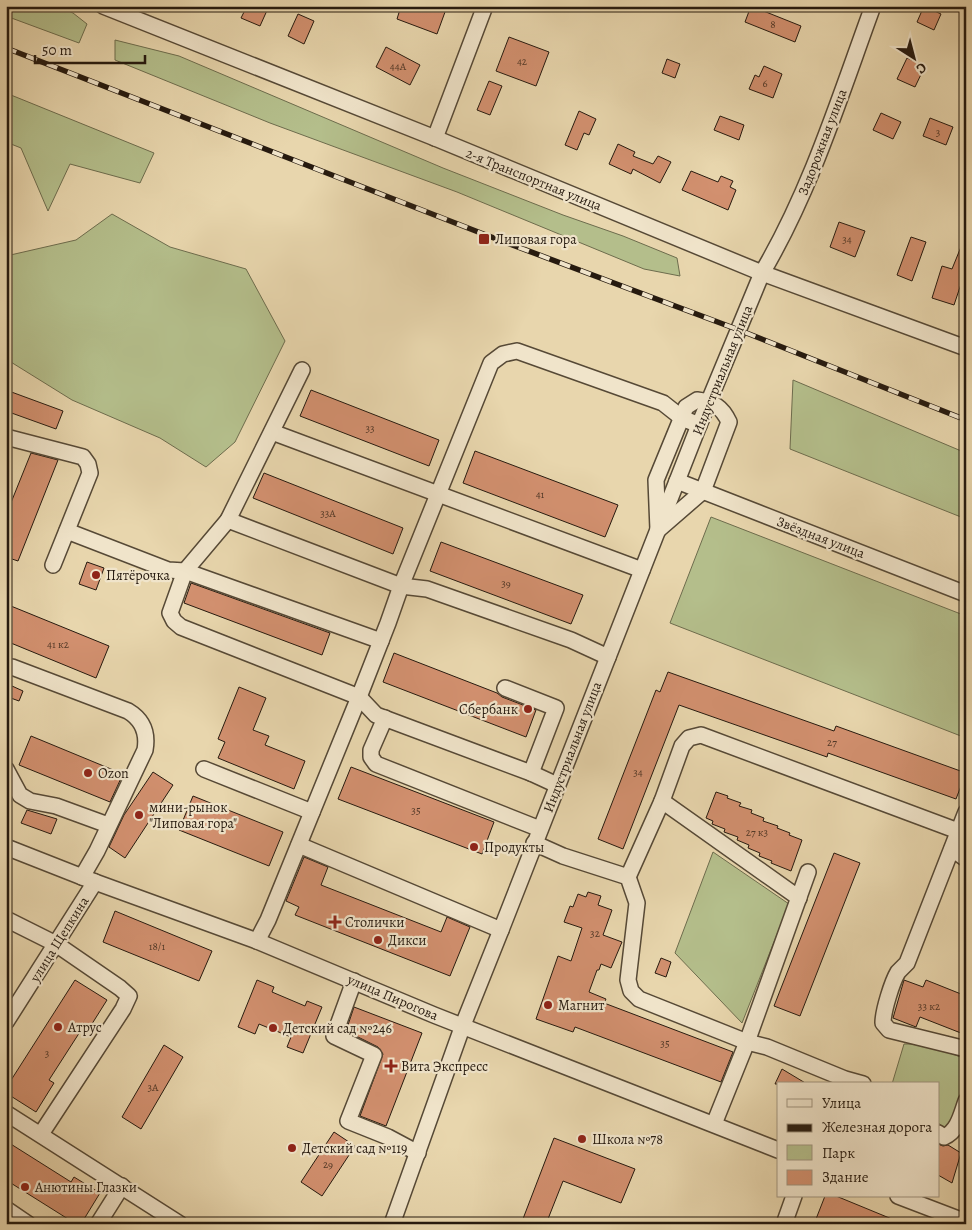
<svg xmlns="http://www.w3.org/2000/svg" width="972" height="1230" font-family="Alegreya,serif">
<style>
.green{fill:#b4be8b;stroke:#6d6c4d}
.building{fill:#d2906f;stroke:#261a0f}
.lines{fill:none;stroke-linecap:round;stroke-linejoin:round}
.minor-casing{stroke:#564936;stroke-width:18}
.minor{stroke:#f0e4ca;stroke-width:15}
.rail-casing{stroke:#261a0f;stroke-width:5.5}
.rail{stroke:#f0e4ca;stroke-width:4;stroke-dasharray:11;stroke-linecap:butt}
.poi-dot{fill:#8f2418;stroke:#f0e4ca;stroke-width:2}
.labels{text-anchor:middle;stroke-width:4.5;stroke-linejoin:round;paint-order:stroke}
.number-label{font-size:11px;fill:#513827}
.street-label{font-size:14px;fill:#261a0f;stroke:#f0e4ca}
.poi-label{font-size:14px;fill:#261a0f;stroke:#f0e4ca;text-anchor:start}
</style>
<rect width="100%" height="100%" fill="#e8d6ad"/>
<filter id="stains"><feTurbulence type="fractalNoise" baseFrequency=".004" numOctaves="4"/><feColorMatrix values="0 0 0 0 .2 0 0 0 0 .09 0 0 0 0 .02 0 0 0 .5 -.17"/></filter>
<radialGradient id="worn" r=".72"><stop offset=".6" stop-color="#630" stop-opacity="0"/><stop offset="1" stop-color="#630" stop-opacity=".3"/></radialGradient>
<g class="green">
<path d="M6 6H57L73 13 87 24 79 43 6 16Z"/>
<path d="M115 40 179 56 443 168 563 215 623 236 677 258 680 276 644 269 457 192 270 123 115 60Z"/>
<path d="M6 93 154 153 140 183 70 164 48 211 21 148 6 142Z"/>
<path d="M112 214 170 247 246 269 285 341 235 442 206 467 160 438 72 400 6 359V256L76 240Z"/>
<path d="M793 380 966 453V519L790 449Z"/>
<path d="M711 517 966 616V738L670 623Z"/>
<path d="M713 852 789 904 742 1023 675 953Z"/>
<path d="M904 1044H926L966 1059V1080L948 1129 938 1123V1084H892Z"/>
</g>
<g class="building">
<path d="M247 6H269L260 26 241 18Z"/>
<path d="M401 6H431L445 12 437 34 397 19Z"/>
<path d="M751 6 801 26 795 42 745 22Z"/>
<path d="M924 6 941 14 934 30 917 22Z"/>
<path d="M298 14 314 21 304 44 288 36Z"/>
<path d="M509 37 549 52 536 86 496 71Z"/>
<path d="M386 47 420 65 410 85 376 67Z"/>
<path d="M907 58 925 66 915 87 897 79Z"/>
<path d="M667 59 680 64 675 78 662 73Z"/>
<path d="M764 66 782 74 773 98 749 89 755 75 759 77Z"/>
<path d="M489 81 502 86 490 115 477 110Z"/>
<path d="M579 111 596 119 589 135 584 133 577 150 565 145Z"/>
<path d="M881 113 901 122 893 139 873 130Z"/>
<path d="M720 116 744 125 739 140 714 130Z"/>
<path d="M930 118 953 127 946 145 923 136Z"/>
<path d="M618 144 635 152 633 156 653 164 658 156 671 162 660 183 633 169 631 174 609 164Z"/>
<path d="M691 171 718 182 721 176 733 181 730 187 736 190 728 210 682 190Z"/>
<path d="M839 222 865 231 855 257 830 247Z"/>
<path d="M911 237 926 242 912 281 897 275Z"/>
<path d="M965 237 966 269 954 305 932 298 942 266 952 269Z"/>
<path d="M6 390 63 411 56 429 6 411Z"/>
<path d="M311 390 439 440 429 466 300 416Z"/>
<path d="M475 451 618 505 605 537 463 483Z"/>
<path d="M31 453 58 460 18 561 6 557V515Z"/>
<path d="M264 473 403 528 393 554 253 498Z"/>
<path d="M441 542 583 595 571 624 430 571Z"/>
<path d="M87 562 104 568 96 590 79 584Z"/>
<path d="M191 583 330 633 322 655 184 603Z"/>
<path d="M6 604 109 646 96 678 6 641Z"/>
<path d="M394 653 497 693 502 697 536 710 526 737 383 682Z"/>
<path d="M668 672 834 731 836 726 966 773 956 799 828 753 827 757 679 705 623 849 598 839 656 690 660 692Z"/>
<path d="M12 686 23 691 19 701 8 697Z"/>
<path d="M239 687 266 698 253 730 269 736 265 745 305 761 294 789 218 758 225 742 218 739Z"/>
<path d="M31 736 123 774 110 802 19 765Z"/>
<path d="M351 767 494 822 482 854 338 799Z"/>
<path d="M153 772 173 785 125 858 109 847 124 815Z"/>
<path d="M716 792 728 796 727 798 741 803 739 806 752 810 751 813 764 818 763 821 778 826 777 828 790 833 789 835 802 840 791 871 771 863 772 861 759 856 760 853 748 848 749 845 737 840 738 837 724 832 725 829 712 824 713 821 706 818Z"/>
<path d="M193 796 283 832 269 866 179 830Z"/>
<path d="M27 810 57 819 51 834 21 823Z"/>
<path d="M834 853 860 863 800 1016 774 1006Z"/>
<path d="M304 857 328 867 321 885 441 932 447 917 470 927 450 976 295 915 299 907 286 901Z"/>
<path d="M588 892 601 896 598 905 612 910 603 935 622 942 611 968 601 964 599 970H597L589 992 606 999 604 1003 733 1052 721 1082 575 1027 573 1032 536 1019 558 956 571 961 582 928 564 922 570 906 573 907 578 894 586 897Z"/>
<path d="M115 911 212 951 199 981 103 942Z"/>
<path d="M661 958 671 962 666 977 655 973Z"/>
<path d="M75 980 107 1000 90 1027 85 1024 49 1080 54 1083 36 1112 6 1093V1088Z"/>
<path d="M257 980 274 987 272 992 305 1006 307 1001 322 1007 303 1053 287 1047 291 1037 259 1024 255 1034 238 1027Z"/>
<path d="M904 980 923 987 926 980 966 996V1035L920 1017 916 1027 893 1018Z"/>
<path d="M354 1007 422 1033 386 1126 360 1116 383 1054 378 1047 346 1031Z"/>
<path d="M164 1045 183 1057 141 1129 122 1117Z"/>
<path d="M782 1069 807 1084H775Z"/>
<path d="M334 1132 355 1146 322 1196 301 1182Z"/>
<path d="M554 1138 635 1169 621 1203 563 1181 546 1224H521Z"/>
<path d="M6 1141 71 1182 74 1177 100 1193 81 1224H76L6 1180Z"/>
<path d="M938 1144 943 1146 948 1145 961 1153 952 1183 938 1175Z"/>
<path d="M825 1196H836L904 1224H828L816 1219Z"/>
</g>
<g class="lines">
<g class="minor-casing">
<g id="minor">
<path d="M103 6 435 138 762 273 966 348"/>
<path d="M435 138 485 6"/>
<path d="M302 370 228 520 185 571 170 613 174 621 181 627 359 697 376 715 531 773 557 785"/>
<path d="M697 400C714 402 722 407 729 422L703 491 658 530 656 480 686 407Z"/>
<path d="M272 432 642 570"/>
<path d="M6 437 83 457 88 464 90 473 53 565"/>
<path d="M677 481 966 594"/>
<path d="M228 520 401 586 427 589 571 640 608 657"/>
<path d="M67 531 168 570 185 571 381 641"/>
<path d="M6 667H12L128 711C143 720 148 733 145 750L97 851 82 877"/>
<path d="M505 688 556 708 531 773"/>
<path d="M385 718 371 750V757L376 764 540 829"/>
<path d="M6 769 20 795 30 801 56 806 108 825"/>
<path d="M204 769 312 812"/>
<path d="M662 801 799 898"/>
<path d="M966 812 907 963C904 966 901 969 898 972 892 982 883 1011 883 1023L889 1030 966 1049"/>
<path d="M534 843 563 856 628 877 637 903 628 980 631 991 639 999 747 1042 714 1124"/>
<path d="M299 845 501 930"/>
<path d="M6 847 95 882 257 941 434 1015 778 1150"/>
<path d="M952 849 966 859"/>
<path d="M808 872 747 1042 767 1047 845 1079 863 1084"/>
<path d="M628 877 662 801 682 746 689 738 701 735 958 831"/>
<path d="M6 919 56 944 120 988 129 996 123 1009 41 1134"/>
<path d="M257 941 268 920 359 697 388 623 401 586 491 363 503 354 517 351 663 403 682 418 699 425"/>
<path d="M354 981 334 1036 374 1055 348 1121 388 1137 418 1153"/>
<path d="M6 1022 95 882"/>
<path d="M6 1113 180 1224"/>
<path d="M938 1133 944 1137C958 1131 961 1115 966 1101"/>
<path d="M898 1196 966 1222"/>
<path d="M6 1209 28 1224"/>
<path d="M98 1224 122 1186"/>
<path d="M392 1224 463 1025 501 930 699 425 762 273C811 190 840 96 873 6"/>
<path d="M784 1224 794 1196"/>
</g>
</g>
<use href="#minor" class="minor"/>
<g class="rail-casing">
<path id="rail" d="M6 48 486 235 739 330 966 420"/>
</g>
<use href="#rail" class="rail"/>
</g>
<g class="poi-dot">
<rect x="478" y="233" width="12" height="12" rx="2.5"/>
<circle cx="96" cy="575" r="5"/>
<circle cx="528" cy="709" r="5"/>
<circle cx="88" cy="773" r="5"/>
<circle cx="139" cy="815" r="5"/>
<circle cx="474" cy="847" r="5"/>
<path d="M332.5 914.5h5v5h5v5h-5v5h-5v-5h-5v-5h5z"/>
<circle cx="378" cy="940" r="5"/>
<circle cx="548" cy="1005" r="5"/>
<circle cx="58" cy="1027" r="5"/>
<circle cx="273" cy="1028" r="5"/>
<path d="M388.5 1058.5h5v5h5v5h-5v5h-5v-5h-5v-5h5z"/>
<circle cx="582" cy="1139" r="5"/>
<circle cx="292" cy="1148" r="5"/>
<circle cx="25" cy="1187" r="5"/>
</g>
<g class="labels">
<g class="number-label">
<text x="773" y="28">8</text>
<text x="522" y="65">42</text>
<text x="398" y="70">44А</text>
<text x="765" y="87">6</text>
<text x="938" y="136">3</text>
<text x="847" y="243">34</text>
<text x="370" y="432">33</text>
<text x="540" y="498">41</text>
<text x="328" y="517">33А</text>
<text x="506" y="587">39</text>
<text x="58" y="648">41 к2</text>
<text x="832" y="746">27</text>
<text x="638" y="776">34</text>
<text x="416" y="814">35</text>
<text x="757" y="836">27 к3</text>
<text x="595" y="937">32</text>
<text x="157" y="950">18/1</text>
<text x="929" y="1010">33 к2</text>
<text x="665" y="1047">35</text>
<text x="47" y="1057">3</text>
<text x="153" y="1091">3А</text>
<text x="328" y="1168">29</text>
</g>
<g class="street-label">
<text transform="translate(822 142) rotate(-69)" y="5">Задорожная улица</text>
<text transform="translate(534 179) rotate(22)" y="5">2-я Транспортная улица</text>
<text transform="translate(722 370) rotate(-68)" y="5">Индустриальная улица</text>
<text transform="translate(821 537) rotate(21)" y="5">Звёздная улица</text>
<text transform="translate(572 747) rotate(-69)" y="5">Индустриальная улица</text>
<text transform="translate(59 939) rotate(-58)" y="5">улица Щепкина</text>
<text transform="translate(393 997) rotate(23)" y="5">улица Пирогова</text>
</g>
<g class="poi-label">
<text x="495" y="244">Липовая гора</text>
<text x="106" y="580">Пятёрочка</text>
<text x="518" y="714" text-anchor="end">Сбербанк</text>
<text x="98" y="778">Ozon</text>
<text x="149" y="812">мини-рынок<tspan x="149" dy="16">"Липовая гора"</tspan></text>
<text x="484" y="852">Продукты</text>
<text x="345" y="927">Столички</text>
<text x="388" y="945">Дикси</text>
<text x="558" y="1010">Магнит</text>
<text x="68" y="1032">Атрус</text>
<text x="283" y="1033">Детский сад №246</text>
<text x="401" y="1071">Вита Экспресс</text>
<text x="592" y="1144">Школа №78</text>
<text x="302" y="1153">Детский сад №119</text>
<text x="35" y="1192">Анютины Глазки</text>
</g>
</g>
<rect width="972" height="1230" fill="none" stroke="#e8d6ad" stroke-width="25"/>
<rect x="8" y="8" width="957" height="1215" fill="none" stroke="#261a0f" stroke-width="2.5"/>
<rect x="12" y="12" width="947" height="1205" fill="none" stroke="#261a0f"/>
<rect x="777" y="1082" width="162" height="115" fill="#f0e4ca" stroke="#9f937f"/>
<rect x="787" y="1099" width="25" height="8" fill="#f0e4ca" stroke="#9f937f"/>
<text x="822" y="1108" font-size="15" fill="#261a0f">Улица</text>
<rect x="787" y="1124" width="25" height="8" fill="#261a0f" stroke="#9f937f"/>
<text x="822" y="1132" font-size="15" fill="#261a0f">Железная дорога</text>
<rect x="787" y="1145" width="25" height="15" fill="#b4be8b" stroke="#9f937f"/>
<text x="822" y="1158" font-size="15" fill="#261a0f">Парк</text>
<rect x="787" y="1170" width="25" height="15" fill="#d2906f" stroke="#9f937f"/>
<text x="822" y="1182" font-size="15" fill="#261a0f">Здание</text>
<g transform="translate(914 58) rotate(144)" stroke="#f0e4ca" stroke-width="4" paint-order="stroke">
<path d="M0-4L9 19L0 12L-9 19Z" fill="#261a0f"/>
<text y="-8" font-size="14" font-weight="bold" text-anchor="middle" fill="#261a0f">С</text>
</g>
<path d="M35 55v8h110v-8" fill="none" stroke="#261a0f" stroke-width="2.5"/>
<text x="42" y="55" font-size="15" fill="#261a0f" stroke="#f0e4ca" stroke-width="4" paint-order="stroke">50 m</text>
<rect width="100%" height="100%" filter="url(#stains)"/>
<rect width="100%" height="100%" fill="url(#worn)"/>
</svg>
